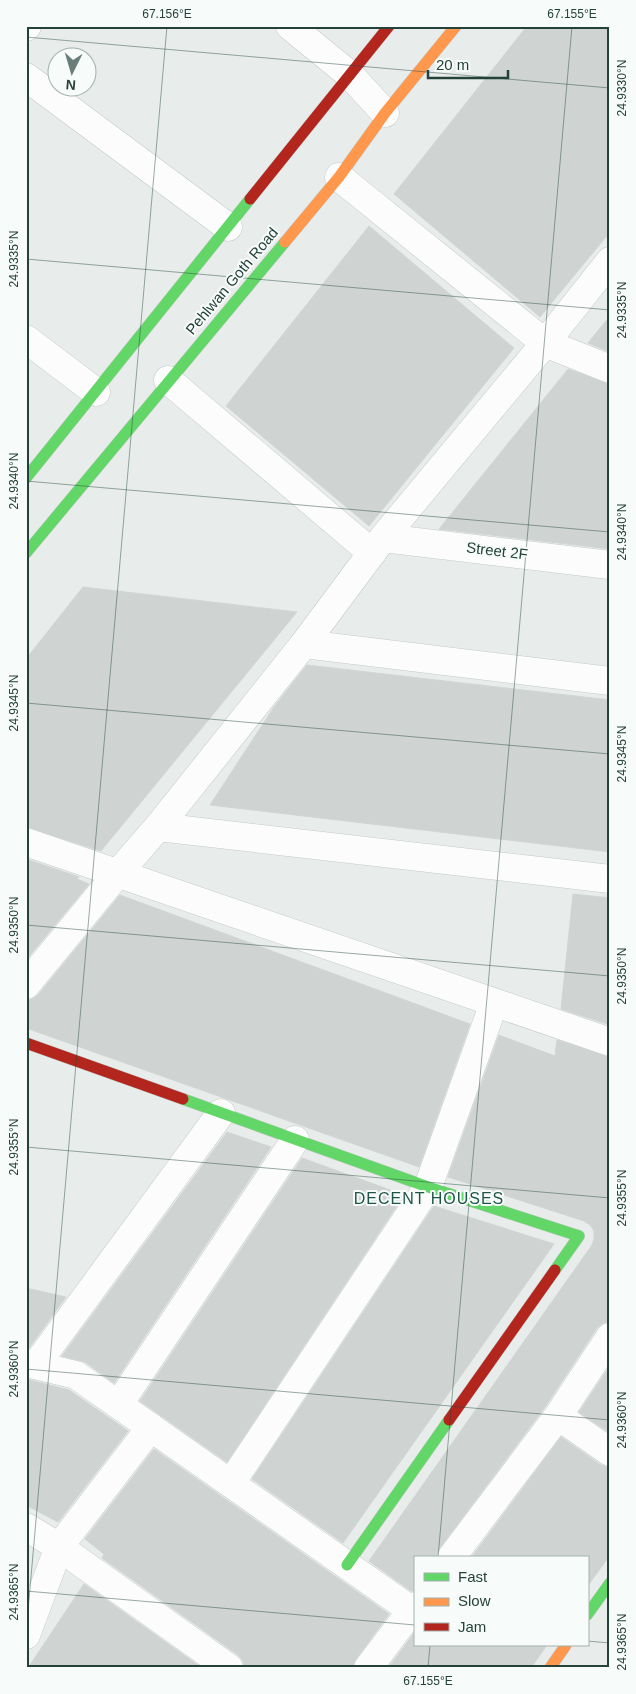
<svg xmlns="http://www.w3.org/2000/svg" width="636" height="1694" font-family="Arial,sans-serif">
<style>
.building{fill:#cfd4d2;stroke:#d1d6d4}
.lines{fill:none;stroke-linecap:round;stroke-linejoin:round}
.street-casing{stroke:#c5cac8;stroke-width:29}
.fast-casing{stroke:#c3cbc8;stroke-width:12}
.slow-casing{stroke:#c3cbc8;stroke-width:12}
.jam-casing{stroke:#c3cbc8;stroke-width:12}
.street{stroke:#fcfcfc;stroke-width:28}
.fast{stroke:#63d668;stroke-width:11}
.slow{stroke:#ff974d;stroke-width:11}
.jam{stroke:#b3261e;stroke-width:11}
.ticks{fill:none;stroke:#24423a;stroke-width:1;stroke-opacity:0.45}
.labels{text-anchor:middle;stroke-width:4;stroke-linejoin:round;paint-order:stroke}
.street-label{font-size:15px;fill:#24423a;stroke:#f7fbf9}
.neighbourhood-label{font-size:16px;letter-spacing:1px;fill:#1f5548;stroke:#f7fbf9}
.neatline{fill:none;stroke:#24423a;stroke-width:2}
.ticks-label{font-size:12px;text-anchor:middle;fill:#24423a}
</style>
<rect width="100%" height="100%" fill="#e8edeb"/>
<g class="building">
<path d="M527 26H610V232L540 317 394 194Z"/>
<path d="M369 226 514 348 369 526 226 406Z"/>
<path d="M610 316V352L588 343Z"/>
<path d="M568 369 610 384V549L439 529Z"/>
<path d="M83 587 297 612 101 851 26 827V659Z"/>
<path d="M307 665 610 700V852L210 805 274 707Z"/>
<path d="M26 859 79 877 77 879 89 884 26 960Z"/>
<path d="M573 894 610 898V1025L561 1009Z"/>
<path d="M120 895 470 1024 419 1167 26 1028V1000L32 999 38 995Z"/>
<path d="M499 1035 555 1056 557 1040 610 1057V1322L603 1323 597 1328 545 1407 439 1549 436 1558H415V1591H411L369 1561 592 1245 594 1239V1231L590 1225 584 1221 448 1177Z"/>
<path d="M227 1132 271 1147 114 1383 85 1362 62 1356Z"/>
<path d="M302 1158 404 1195 227 1462 140 1401Z"/>
<path d="M434 1206 554 1244 343 1543 252 1479Z"/>
<path d="M26 1288 66 1297 29 1348H26Z"/>
<path d="M610 1366V1433L579 1412Z"/>
<path d="M26 1379 69 1390 128 1431 58 1522 26 1505Z"/>
<path d="M561 1437 601 1465 610 1467V1555L587 1587V1558H471Z"/>
<path d="M154 1449 389 1614 356 1659 353 1668H244L243 1661 238 1655 102 1558 104 1554 85 1539Z"/>
<path d="M84 1584 202 1668H28Z"/>
<path d="M415 1632V1645H547L531 1668H388Z"/>
</g>
<g class="lines">
<g class="street-casing">
<g id="street">
<path d="M290 26 350 75 385 113"/>
<path d="M26 27 27 26"/>
<path d="M26 77 228 227"/>
<path d="M339 177 545 343 610 369"/>
<path d="M26 339 96 392"/>
<path d="M168 380 372 553"/>
<path d="M383 538 610 565"/>
<path d="M304 644 610 681"/>
<path d="M158 827 610 879"/>
<path d="M26 842 610 1042"/>
<path d="M26 985 118 873 158 827 304 644 383 538 545 343 610 261"/>
<path d="M26 1363 76 1375 411 1610"/>
<path d="M36 1365 221 1113"/>
<path d="M119 1404 295 1140"/>
<path d="M558 1416 610 1452"/>
<path d="M231 1483 428 1187 494 1003"/>
<path d="M26 1527 59 1547 229 1668"/>
<path d="M451 1558 558 1416 610 1337"/>
<path d="M26 1635 59 1547 151 1427"/>
<path d="M368 1668 415 1606"/>
</g>
</g>
<g class="fast-casing">
<g id="fast">
<path d="M26 478 250 199"/>
<path d="M26 553 285 242"/>
<path d="M183 1099 428 1187 579 1236 555 1270"/>
<path d="M347 1565 449 1420"/>
<path d="M587 1615 610 1583"/>
</g>
</g>
<g class="slow-casing">
<g id="slow">
<path d="M285 242 339 177 385 113 456 26"/>
<path d="M550 1668 566 1645"/>
</g>
</g>
<g class="jam-casing">
<g id="jam">
<path d="M250 199 389 26"/>
<path d="M26 1043 183 1099"/>
<path d="M449 1420 555 1270"/>
</g>
</g>
<use href="#street" class="street"/>
<use href="#fast" class="fast"/>
<use href="#slow" class="slow"/>
<use href="#jam" class="jam"/>
</g>
<path class="ticks" d="M26 37 610 88M26 259 610 310M26 481 610 532M26 703 610 754M26 925 610 976M26 1147 610 1198M26 1369 610 1420M438 1558 572 26M26 1591 415 1625M26 1634 167 26M587 1641 610 1643M428 1668 430 1645"/>
<g class="labels">
<g class="street-label">
<text transform="translate(232 281) rotate(-50)" y="5">Pehlwan Goth Road</text>
<text transform="translate(497 551) rotate(7)" y="5">Street 2F</text>
</g>
<g class="neighbourhood-label">
<text x="429" y="1204">DECENT HOUSES</text>
</g>
</g>
<rect width="636" height="1694" fill="none" stroke="#f7fbf9" stroke-width="55"/>
<rect x="414" y="1556" width="175" height="90" fill="#f7fbf9" stroke="#a3b1ad"/>
<rect x="424" y="1573" width="25" height="8" fill="#63d668" stroke="#a3b1ad"/>
<text x="458" y="1582" font-size="15" fill="#24423a">Fast</text>
<rect x="424" y="1598" width="25" height="8" fill="#ff974d" stroke="#a3b1ad"/>
<text x="458" y="1606" font-size="15" fill="#24423a">Slow</text>
<rect x="424" y="1623" width="25" height="8" fill="#b3261e" stroke="#a3b1ad"/>
<text x="458" y="1632" font-size="15" fill="#24423a">Jam</text>
<g transform="translate(72 72) rotate(185)"><circle r="24" fill="#f7fbf9" stroke="#a3b1ad"/>
<path d="M0-4L9 19L0 12L-9 19Z" fill="#697e78"/>
<text y="-8" font-size="14" font-weight="bold" text-anchor="middle" fill="#24423a">N</text>
</g>
<path d="M428 70v8h80v-8" fill="none" stroke="#24423a" stroke-width="2.5"/>
<text x="436" y="70" font-size="15" fill="#24423a" stroke="#f7fbf9" stroke-width="4" paint-order="stroke">20 m</text>
<rect x="28" y="28" width="580" height="1638" class="neatline"/>
<g class="ticks-label">
<text x="167" y="18">67.156°E</text>
<text x="572" y="18">67.155°E</text>
<text transform="translate(622 88) rotate(-90)" y="4">24.9330°N</text>
<text transform="translate(14 259) rotate(-90)" y="4">24.9335°N</text>
<text transform="translate(622 310) rotate(-90)" y="4">24.9335°N</text>
<text transform="translate(14 481) rotate(-90)" y="4">24.9340°N</text>
<text transform="translate(622 532) rotate(-90)" y="4">24.9340°N</text>
<text transform="translate(14 703) rotate(-90)" y="4">24.9345°N</text>
<text transform="translate(622 754) rotate(-90)" y="4">24.9345°N</text>
<text transform="translate(14 925) rotate(-90)" y="4">24.9350°N</text>
<text transform="translate(622 976) rotate(-90)" y="4">24.9350°N</text>
<text transform="translate(14 1147) rotate(-90)" y="4">24.9355°N</text>
<text transform="translate(622 1198) rotate(-90)" y="4">24.9355°N</text>
<text transform="translate(14 1369) rotate(-90)" y="4">24.9360°N</text>
<text transform="translate(622 1420) rotate(-90)" y="4">24.9360°N</text>
<text transform="translate(14 1592) rotate(-90)" y="4">24.9365°N</text>
<text transform="translate(622 1642) rotate(-90)" y="4">24.9365°N</text>
<text x="428" y="1685">67.155°E</text>
</g>
</svg>
